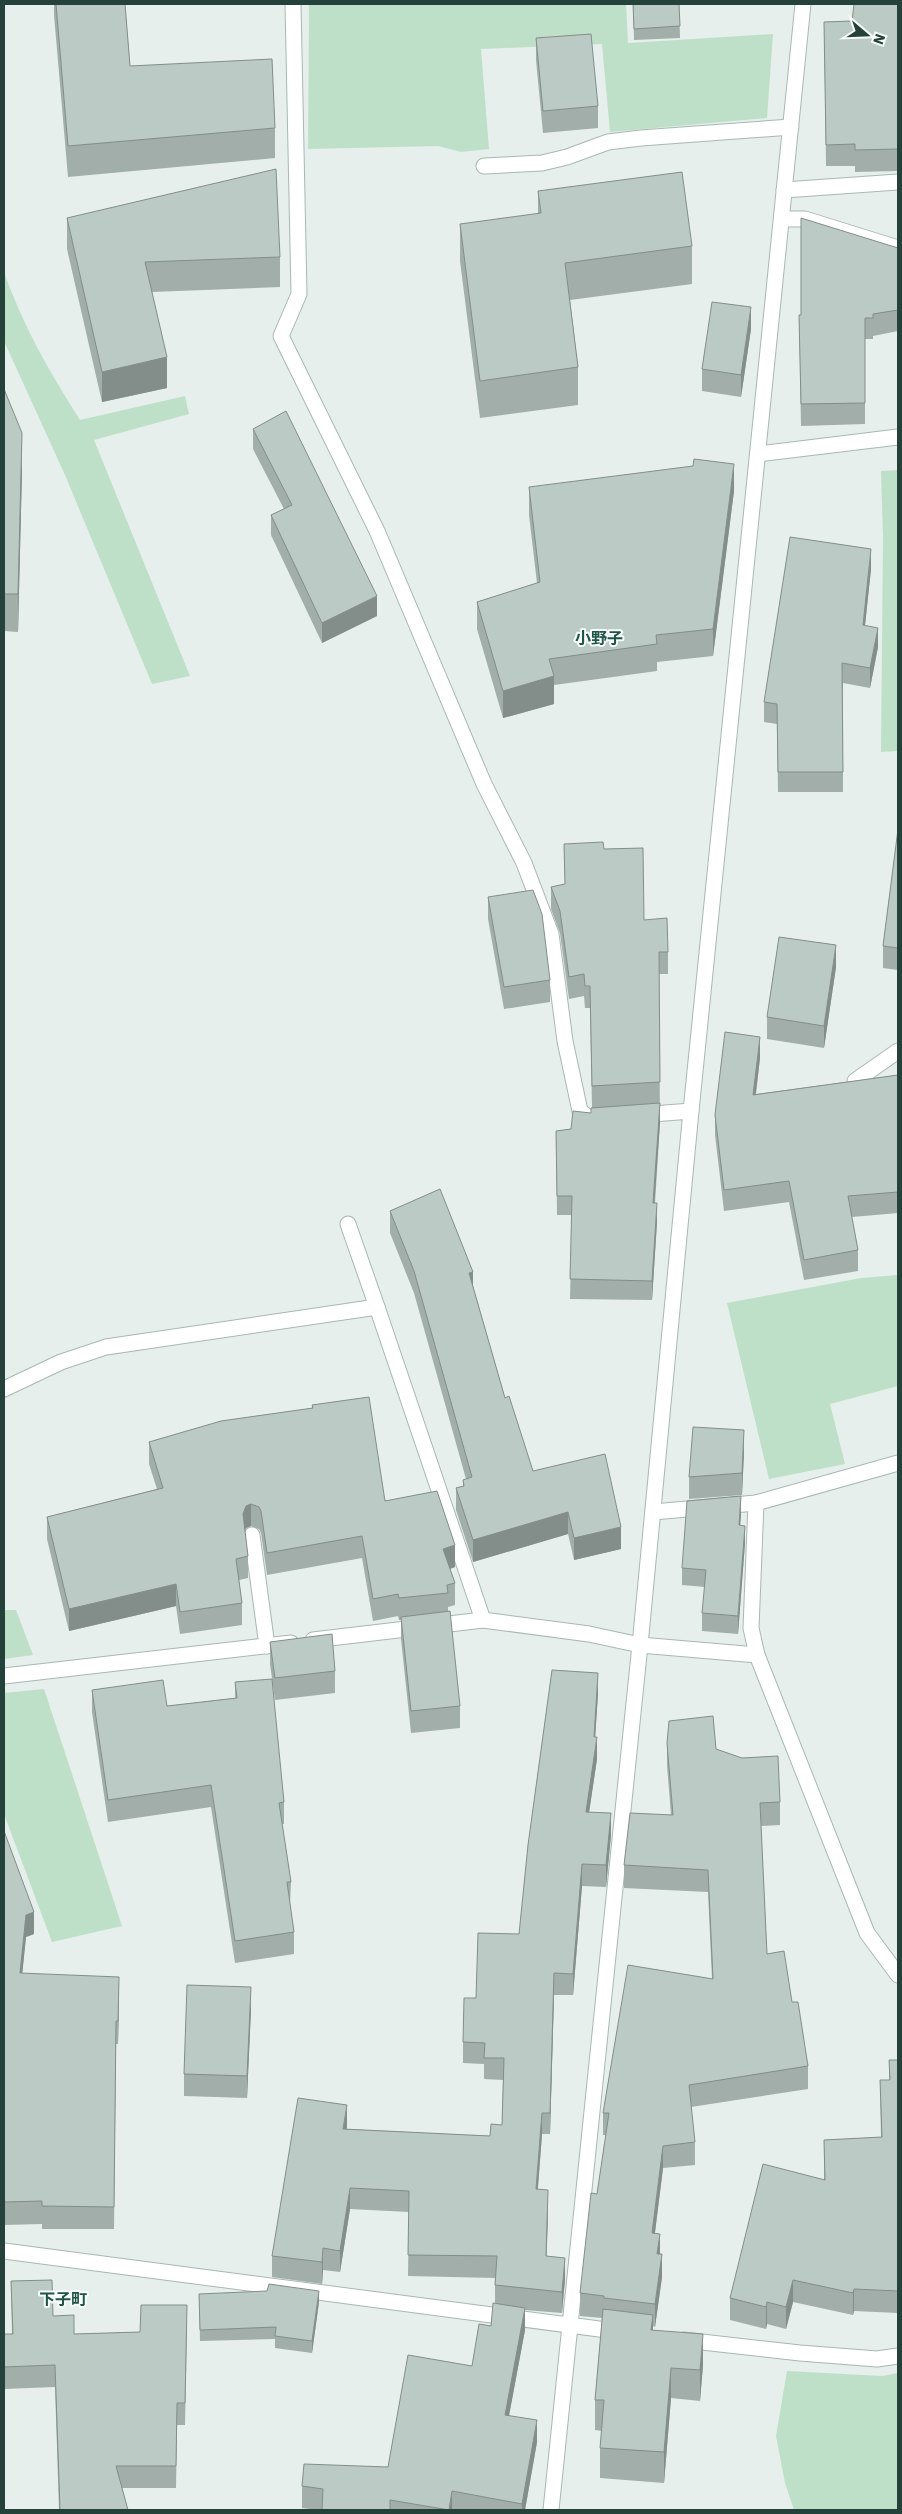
<svg xmlns="http://www.w3.org/2000/svg" width="902" height="2514" font-family="'IBM Plex Sans','Noto Sans JP',sans-serif">
<style>
.green{fill:#bfe0c8}
.lines{fill:none;stroke-linecap:round;stroke-linejoin:round}
.lane-casing{stroke:#a8b8b2;stroke-width:17}
.street-casing{stroke:#a8b8b2;stroke-width:17}
.lane{stroke:#fff;stroke-width:15}
.street{stroke:#fff;stroke-width:15}
.wall{fill:#a1aea9}
.shaded-wall{fill:#838d89}
.building{fill:#bbcac4;stroke:#838d89}
.labels{text-anchor:middle;stroke-width:4;stroke-linejoin:round;paint-order:stroke}
.neighbourhood-label{font-size:16px;font-weight:bold;fill:#1f5548;stroke:#f7fbf9}
</style>
<rect width="100%" height="100%" fill="#e6efeb"/>
<g class="green">
<path d="M309 4H626L628 43 773 34 767 118 610 132 602 44 481 49 489 149 461 152 438 146 308 149Z"/>
<path d="M4 272C23 326 49 371 80 420L185 396 189 414 94 440 190 676 152 684 65 475 4 341Z"/>
<path d="M898 470V751L881 752 883 536 881 471Z"/>
<path d="M898 1275V1386L830 1404 845 1464 769 1479 727 1303 861 1278Z"/>
<path d="M4 1610H16L33 1655 4 1659Z"/>
<path d="M44 1689 122 1926 52 1942 4 1814V1693Z"/>
<path d="M787 2371 882 2376 898 2373V2510H794L785 2483 776 2436Z"/>
</g>
<g class="lines">
<g class="lane-casing">
<g id="lane">
<path d="M293 4 299 294 281 336 377 531 484 784 524 863 551 934 565 1041 580 1111 589 1118 599 1117"/>
<path d="M484 166 542 163 567 157 608 142 641 138 791 127"/>
<path d="M784 190 898 182"/>
<path d="M782 219H805L898 248"/>
<path d="M855 1081 898 1051"/>
<path d="M640 1115 691 1111"/>
<path d="M348 1224 377 1307"/>
<path d="M756 1503 751 1628 757 1655 867 1933 898 1975"/>
<path d="M252 1535 267 1646"/>
<path d="M313 1640 483 1620"/>
<path d="M640 1645 757 1655"/>
<path d="M4 1676 291 1643"/>
</g>
</g>
<g class="street-casing">
<g id="street">
<path d="M758 454 898 437"/>
<path d="M4 1389 61 1362 106 1347 377 1307 483 1620 589 1634 640 1645"/>
<path d="M653 1512 756 1503 898 1463"/>
<path d="M4 2251 622 2332"/>
<path d="M684 2340 800 2353 877 2359 898 2356"/>
<path d="M551 2510 640 1645 691 1111 803 4"/>
</g>
</g>
<use href="#lane" class="lane"/>
<use href="#street" class="street"/>
</g>
<g class="wall">
<path d="M54 4H125L130 66 275 128V158L68 177 54 15Z"/>
<path d="M633 4H679L680 38 634 40Z"/>
<path d="M898 4V171L855 172V166H826L824 22 852 21Z"/>
<path d="M536 38 598 106V128L543 133 536 60Z"/>
<path d="M538 191 692 246V284L570 300 578 367V405L480 418 460 261V224L538 214Z"/>
<path d="M67 218 280 257V287L152 292 167 388 102 402 67 249Z"/>
<path d="M898 248V331L873 336V339H865V424L801 426 799 315H801Z"/>
<path d="M751 329 741 397 702 391V369Z"/>
<path d="M4 389 22 471 18 632 4 631Z"/>
<path d="M253 429 377 616 322 643 271 535V515L284 509 253 449Z"/>
<path d="M529 487 734 491 713 656 657 662V671L554 685V704L503 718 477 629V602L537 583 529 515Z"/>
<path d="M871 569 865 625 878 647 870 688 843 683V792H778L777 724 764 722V702Z"/>
<path d="M898 829V970L883 968V946Z"/>
<path d="M564 844 604 849 644 920 668 952V974H659L660 1123 655 1203 657 1222 652 1300 570 1299 572 1215H557L556 1131 571 1129 591 1113 592 1108 590 1008H585L584 996 569 999 560 933 551 909V887L565 884Z"/>
<path d="M488 897 550 980V1002L504 1009 488 919Z"/>
<path d="M836 967 824 1048 767 1039V1017Z"/>
<path d="M760 1058 756 1094 898 1075V1213L852 1217 858 1250V1271L804 1280 789 1202 724 1211 715 1135V1115Z"/>
<path d="M390 1211 473 1286 505 1398 533 1471 621 1549 574 1560 568 1534 473 1562 456 1510V1488L463 1486V1480L466 1479 414 1293 390 1233Z"/>
<path d="M312 1405 385 1501 455 1567 450 1569 455 1583V1605L448 1607V1612L460 1706V1728L411 1733 401 1639V1620H399L398 1616 373 1621 362 1558 267 1575 261 1533 259 1529 251 1526 246 1528 245 1530 248 1556V1578L239 1580 242 1603V1625L180 1634 176 1606 69 1631 47 1539V1517L157 1489 149 1464V1442L312 1408Z"/>
<path d="M744 1452 742 1495 689 1499V1477Z"/>
<path d="M741 1514 740 1525 745 1543 738 1634 702 1631V1613L705 1587 682 1585V1568Z"/>
<path d="M270 1642 335 1671V1693L275 1700 270 1664Z"/>
<path d="M235 1682 284 1802V1824H282L291 1882 290 1904 294 1932V1954L235 1963 211 1807 108 1822 92 1712V1690L167 1706 235 1698Z"/>
<path d="M598 1694 595 1737 597 1759 589 1812 611 1835 606 1887 582 1886 573 1995H554L550 2134H542L538 2189 548 2212 546 2256 565 2279 562 2313 525 2310V2330L509 2415 537 2442 525 2510H318L302 2508V2486L388 2467 472 2366 491 2326 495 2304V2278L408 2276 409 2212 350 2209 340 2272 323 2270 322 2284 272 2277V2256L347 2127 346 2129 490 2136 502 2125 503 2080 484 2079V2064L463 2063V2042L476 1998 519 1934Z"/>
<path d="M667 1743 716 1749 780 1802V1825L761 1826 767 1954 792 2002 808 2066V2089L691 2107 695 2142V2165L663 2168 655 2233 660 2254 662 2277 655 2327 653 2326V2330L703 2365 700 2401 671 2398 664 2483 600 2478V2448L602 2431 595 2430V2400L602 2318 580 2316V2293L597 2194 606 2135H603V2113L712 1979 708 1892 624 1888V1865L671 1815 667 1765Z"/>
<path d="M4 1831 34 1934 26 1937 22 1973 119 2000 118 2044H116L114 2229H42V2224L4 2225Z"/>
<path d="M251 2009 247 2098 184 2096V2074Z"/>
<path d="M889 2060H898V2313L854 2311 853 2315 793 2302 786 2329 767 2324 766 2329 730 2320V2298L824 2180V2140L881 2137 880 2080H889Z"/>
<path d="M11 2281 74 2334 140 2332 187 2327 185 2425H177L176 2488H122L128 2510H59L55 2387 4 2389V2334H12Z"/>
<path d="M199 2294 319 2302 312 2353 275 2348V2339L200 2341Z"/>
</g>
<g class="shaded-wall">
<path d="M751 307V329L741 397V375Z"/>
<path d="M167 357V388L102 402V372Z"/>
<path d="M22 433V471L18 632V594Z"/>
<path d="M734 464V491L713 656V629Z"/>
<path d="M871 549V569L863 644V625Z"/>
<path d="M377 596V616L322 643V623Z"/>
<path d="M878 628V647L870 688V668Z"/>
<path d="M554 676V704L503 718V691Z"/>
<path d="M836 945V967L824 1048V1026Z"/>
<path d="M760 1037V1058L753 1115V1095Z"/>
<path d="M660 1103V1123L653 1222V1203Z"/>
<path d="M657 1203V1222L652 1300V1281Z"/>
<path d="M473 1272V1294L469 1273Z"/>
<path d="M744 1430V1452L742 1495V1473Z"/>
<path d="M741 1496V1514L739 1543V1525Z"/>
<path d="M251 1504V1526L246 1528 243 1536V1514L246 1506Z"/>
<path d="M568 1512V1534L473 1562V1540Z"/>
<path d="M745 1526V1543L738 1634V1616Z"/>
<path d="M621 1527V1549L574 1560V1538Z"/>
<path d="M455 1545V1567L443 1571V1549Z"/>
<path d="M176 1584V1606L69 1631V1609Z"/>
<path d="M598 1673V1694L594 1756 597 1737V1759L586 1833V1812L594 1737Z"/>
<path d="M611 1813V1835L606 1887V1865Z"/>
<path d="M582 1864V1886L573 1995V1974Z"/>
<path d="M34 1912V1934L26 1937 20 1996V1973L26 1915Z"/>
<path d="M554 1973V1995L550 2134V2113Z"/>
<path d="M119 1977V2000L118 2044V2021Z"/>
<path d="M251 1987V2009L247 2098V2076Z"/>
<path d="M347 2105V2127L343 2150V2129Z"/>
<path d="M542 2113V2134L536 2210V2189Z"/>
<path d="M663 2146V2168L652 2255V2233Z"/>
<path d="M350 2188V2209L340 2272V2251Z"/>
<path d="M548 2190V2212L546 2277V2256Z"/>
<path d="M660 2234V2256L657 2254Z"/>
<path d="M323 2248V2270L322 2284V2262Z"/>
<path d="M662 2254V2277L655 2327V2304Z"/>
<path d="M565 2258V2279L562 2313V2292Z"/>
<path d="M793 2280V2302L786 2329V2307Z"/>
<path d="M854 2289V2311L853 2315V2293Z"/>
<path d="M319 2291V2302L312 2353V2341Z"/>
<path d="M767 2302V2324L766 2329V2307Z"/>
<path d="M525 2308V2330L505 2437V2415Z"/>
<path d="M653 2315V2345L651 2330Z"/>
<path d="M703 2334V2365L700 2401V2370Z"/>
<path d="M671 2368V2398L664 2483V2452Z"/>
<path d="M537 2420V2442L525 2510H522V2504Z"/>
<path d="M452 2491V2510H449Z"/>
</g>
<g class="building">
<path d="M56 4H125L130 66 272 59 275 128 68 146Z"/>
<path d="M633 4H679L680 26 634 29Z"/>
<path d="M854 4H898V149L855 150V144L826 145 824 22 852 21Z"/>
<path d="M591 34 598 106 543 111 536 38Z"/>
<path d="M276 169 280 257 145 262 167 357 102 372 67 218Z"/>
<path d="M682 172 692 246 565 263 578 367 480 381 460 224 541 213 538 191Z"/>
<path d="M801 218 898 248V310L873 314V318H865V403L801 404 799 315H801Z"/>
<path d="M712 302 751 307 741 375 702 369Z"/>
<path d="M4 389 22 433 18 594H4Z"/>
<path d="M286 411 377 596 322 623 271 515 292 505 253 429Z"/>
<path d="M694 459 734 464 713 629 656 635 657 644 549 659 554 676 503 691 477 602 540 582 529 487 693 466Z"/>
<path d="M790 537 871 549 863 625 878 628 870 668 842 663 843 772H778L777 704 764 702Z"/>
<path d="M898 829V948L883 946Z"/>
<path d="M603 842 604 849 643 848 644 920 667 918 668 952H659L660 1082 592 1086 590 986H585L584 974 569 977 560 911 551 887 565 884 564 844Z"/>
<path d="M533 890 542 914 550 980 504 987 488 897Z"/>
<path d="M779 937 836 945 824 1026 767 1017Z"/>
<path d="M725 1032 760 1037 753 1095 898 1075V1192L848 1196 858 1250 804 1260 789 1181 724 1190 715 1115Z"/>
<path d="M660 1103 653 1203H657L652 1281 570 1279 572 1196H557L556 1131 571 1129 573 1111 591 1113V1108Z"/>
<path d="M440 1189 473 1272 469 1273 505 1398 509 1396 533 1471 605 1454 621 1527 574 1538 568 1512 473 1540 456 1488 464 1486 463 1480 472 1477 414 1271 390 1211Z"/>
<path d="M369 1397 385 1501 437 1491 455 1545 443 1549 455 1583 447 1585 448 1593 399 1598 398 1594 373 1599 362 1536 267 1553 261 1511 259 1507 251 1504 246 1506 243 1514 248 1556 236 1559 242 1603 180 1612 176 1584 69 1609 47 1517 163 1488 149 1442 221 1421 313 1408 312 1405Z"/>
<path d="M693 1427 744 1430 742 1473 689 1477Z"/>
<path d="M741 1496 739 1525 745 1526 738 1616 702 1613 706 1570 682 1568 687 1501Z"/>
<path d="M450 1611 460 1706 411 1711 401 1617Z"/>
<path d="M332 1634 335 1671 275 1678 270 1642Z"/>
<path d="M552 1670 598 1673 594 1737H597L586 1812 611 1813 606 1865 582 1864 573 1974 554 1973 550 2113H542L536 2189 548 2190 546 2256 565 2258 562 2292 495 2285 497 2256 408 2255 409 2191 350 2188 340 2251 323 2248 322 2262 272 2256 298 2098 347 2105 343 2129 490 2136 491 2124 502 2125 504 2058H484L485 2043 463 2042 464 1998H476L478 1933 519 1934 528 1845Z"/>
<path d="M272 1679 284 1802 279 1803 291 1882H287L294 1932 235 1941 211 1785 108 1800 92 1690 163 1680 167 1706 237 1698 235 1682Z"/>
<path d="M713 1716 716 1749 742 1758 778 1756 780 1802 760 1803 767 1954 784 1951 792 2002H798L808 2066 689 2085 695 2142 663 2146 652 2233 660 2234 657 2254H662L655 2304 604 2298V2296L580 2293 591 2193 597 2194 609 2113H603L628 1965 713 1979 708 1870 624 1865 630 1813 673 1815 667 1743 669 1721Z"/>
<path d="M4 1831 34 1912 26 1915 20 1973 119 1977 118 2021H116L114 2207 42 2206V2201L4 2202Z"/>
<path d="M187 1985 251 1987 247 2076 184 2074Z"/>
<path d="M889 2060H898V2291L854 2289 853 2293 793 2280 786 2307 767 2302 766 2307 730 2298 763 2164 825 2180 824 2140 882 2137 880 2080H890Z"/>
<path d="M52 2280 53 2316 74 2315V2334L140 2332 141 2305H187L185 2403H177L176 2466H116L128 2510H60L55 2365 4 2367V2334H13L11 2281Z"/>
<path d="M269 2284 319 2291 312 2341 275 2336 276 2327 200 2330 199 2294 267 2291Z"/>
<path d="M493 2303 525 2308 505 2415 537 2420 522 2504 452 2491 449 2510 390 2500V2510H322L323 2489 302 2486 304 2464 388 2467 408 2355 472 2366 479 2324 491 2326Z"/>
<path d="M603 2309 653 2315 651 2330 703 2334 700 2370 671 2368 664 2452 600 2448 604 2400H595Z"/>
</g>
<g class="labels">
<g class="neighbourhood-label">
<text x="599" y="644">小野子</text>
<text x="63" y="2305">下子町</text>
</g>
</g>
<rect width="902" height="2514" fill="none" stroke="#24423a" stroke-width="10"/>
<g transform="translate(867 35) rotate(109)" stroke="#f7fbf9" stroke-width="4" paint-order="stroke">
<path d="M0-4L9 19L0 12L-9 19Z" fill="#24423a"/>
<text y="-8" font-size="14" font-weight="bold" text-anchor="middle" fill="#24423a">N</text>
</g>
</svg>
